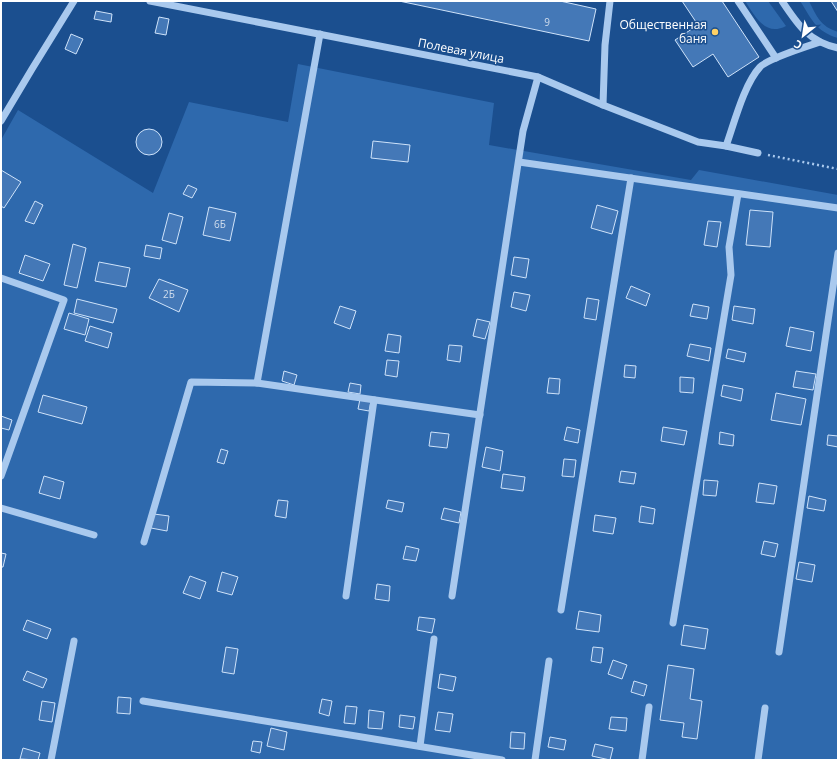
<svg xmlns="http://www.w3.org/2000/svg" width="839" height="761" font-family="'Open Sans',sans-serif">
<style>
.green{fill:#2e69ad}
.building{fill:#4478b7;stroke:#cfe3fa}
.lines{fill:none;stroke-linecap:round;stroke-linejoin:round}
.path{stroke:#a9c9ee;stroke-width:2.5;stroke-dasharray:2 3;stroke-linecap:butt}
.minor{stroke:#a9c9ee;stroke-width:7}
.poi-dot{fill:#ffd166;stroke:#1b4f8f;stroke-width:1.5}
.labels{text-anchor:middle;stroke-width:3;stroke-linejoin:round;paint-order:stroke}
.number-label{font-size:10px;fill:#d0dded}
.poi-label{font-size:12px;fill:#fff;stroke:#1b4f8f;text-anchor:end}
.street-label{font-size:12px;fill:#fff;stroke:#1b4f8f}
</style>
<rect width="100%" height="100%" fill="#1b4f8f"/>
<g class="green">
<path d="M745 1H768L786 26C765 37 755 16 745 1Z"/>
<path d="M800 1H809C817 17 820 26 838 32V38C815 31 812 19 800 1Z"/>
<path d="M298 64 494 103 489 145 691 180 699 170 838 195V760H1V140L18 110 153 193 189 102 288 122Z"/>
</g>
<g class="building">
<path d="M399 1H560L596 9 589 41Z"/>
<path d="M682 1H722L759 57 728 77 713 54 693 67 675 40 698 25Z"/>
<path d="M831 1H838V12Z"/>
<path d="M96 11 112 14 111 22 94 19Z"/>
<path d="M159 17 169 19 166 35 155 33Z"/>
<path d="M71 34 83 39 76 54 65 49Z"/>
<circle cx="149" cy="142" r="13"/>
<path d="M373 141 410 145 408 162 371 158Z"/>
<path d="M1 170 21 182 4 208 1 206Z"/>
<path d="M188 185 197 189 192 198 183 194Z"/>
<path d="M35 201 43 205 34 224 25 221Z"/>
<path d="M597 205 618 211 612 234 591 228Z"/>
<path d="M209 207 236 213 230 241 203 235Z"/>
<path d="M750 210 773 212 770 247 746 245Z"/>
<path d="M169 213 183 217 176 244 162 240Z"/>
<path d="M708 221 721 222 717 247 704 245Z"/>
<path d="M73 244 86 248 77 288 64 285Z"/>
<path d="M146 245 162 248 160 259 144 256Z"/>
<path d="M25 255 50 264 43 281 19 273Z"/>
<path d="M514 257 529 259 526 278 511 275Z"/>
<path d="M99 262 130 268 126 287 95 281Z"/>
<path d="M159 279 188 290 179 312 149 298Z"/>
<path d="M631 286 650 294 646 306 626 298Z"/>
<path d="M514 292 530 295 526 311 511 307Z"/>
<path d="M587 298 599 300 596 320 584 318Z"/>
<path d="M77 299 117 309 113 323 74 313Z"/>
<path d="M693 304 709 307 707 319 690 316Z"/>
<path d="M340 306 356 311 350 329 334 323Z"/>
<path d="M734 306 755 309 753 324 732 320Z"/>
<path d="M69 313 89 319 85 335 64 329Z"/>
<path d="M477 319 490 322 485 339 473 336Z"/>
<path d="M90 326 112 333 108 348 85 341Z"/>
<path d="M790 327 814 332 811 351 786 346Z"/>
<path d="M388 334 401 336 399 353 385 351Z"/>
<path d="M690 344 711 348 709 361 687 356Z"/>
<path d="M449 345 462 346 460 362 447 360Z"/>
<path d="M728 349 746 353 744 362 726 358Z"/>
<path d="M387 360 399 361 397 377 385 375Z"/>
<path d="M625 365 636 366 635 378 624 377Z"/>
<path d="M284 371 297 375 294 385 282 381Z"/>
<path d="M796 371 816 374 813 390 793 387Z"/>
<path d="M680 377 694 378 693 393 680 392Z"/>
<path d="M549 378 560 379 559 394 547 393Z"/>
<path d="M350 383 361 385 360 394 348 392Z"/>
<path d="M723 385 743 389 741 401 721 396Z"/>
<path d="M776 393 806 399 801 425 771 420Z"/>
<path d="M43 395 87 407 82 424 38 412Z"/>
<path d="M360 399 371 401 369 411 358 409Z"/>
<path d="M1 416 12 420 9 430 1 428Z"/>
<path d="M567 427 580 430 578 443 564 440Z"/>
<path d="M663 427 687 431 684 445 661 441Z"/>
<path d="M431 432 449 434 447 448 429 446Z"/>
<path d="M720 432 734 435 733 446 719 444Z"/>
<path d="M828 435 838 436V447L827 445Z"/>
<path d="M486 447 503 451 500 471 482 467Z"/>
<path d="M221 449 228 451 224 464 217 462Z"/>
<path d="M564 459 576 460 574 477 562 476Z"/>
<path d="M621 471 636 473 634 484 619 482Z"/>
<path d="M503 474 525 477 523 491 501 488Z"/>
<path d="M44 476 64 482 60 499 39 493Z"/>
<path d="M704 480 718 481 716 496 703 495Z"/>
<path d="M759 483 777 486 774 504 756 502Z"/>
<path d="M809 496 826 500 824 511 807 508Z"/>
<path d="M278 500 288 501 286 518 275 516Z"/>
<path d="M388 500 404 503 402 512 386 508Z"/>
<path d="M641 506 655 509 653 524 639 522Z"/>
<path d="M444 508 461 512 459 523 441 519Z"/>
<path d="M154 514 169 516 167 531 151 528Z"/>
<path d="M595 515 616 518 613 534 593 531Z"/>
<path d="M764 541 778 544 775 557 761 554Z"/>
<path d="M406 546 419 549 416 561 403 559Z"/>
<path d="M1 553 6 554 3 567H1Z"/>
<path d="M799 562 815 565 812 582 796 579Z"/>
<path d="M222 572 238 577 232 595 217 591Z"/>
<path d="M190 576 206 582 200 599 183 593Z"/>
<path d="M377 584 390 586 389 601 375 599Z"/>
<path d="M579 611 601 615 599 632 576 629Z"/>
<path d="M419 617 435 619 432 633 417 630Z"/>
<path d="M27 620 51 629 47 639 23 630Z"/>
<path d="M684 625 708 629 705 649 681 645Z"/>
<path d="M226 647 238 649 234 674 222 672Z"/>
<path d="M593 647 603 648 601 663 591 661Z"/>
<path d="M613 660 627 665 622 679 608 674Z"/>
<path d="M668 665 694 669 690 699 702 701 697 739 682 737 684 723 660 720Z"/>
<path d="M27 671 47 679 43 688 23 680Z"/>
<path d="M440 674 456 677 453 691 438 688Z"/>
<path d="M634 681 647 685 644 696 631 692Z"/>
<path d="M118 697 131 698 130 714 117 713Z"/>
<path d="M322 699 332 701 329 716 319 713Z"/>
<path d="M42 701 55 703 52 722 39 720Z"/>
<path d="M346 706 357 707 355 724 344 723Z"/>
<path d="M369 710 384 712 382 729 368 728Z"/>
<path d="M438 712 453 714 450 732 435 730Z"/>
<path d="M400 715 415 717 413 729 399 727Z"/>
<path d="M611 717 627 718 626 731 609 729Z"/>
<path d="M271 728 287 732 284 750 267 746Z"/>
<path d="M511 732 525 733 524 749 510 748Z"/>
<path d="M550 737 566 740 564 750 548 747Z"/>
<path d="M253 741 262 742 260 753 251 751Z"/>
<path d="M595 744 613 748 610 760 592 756Z"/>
<path d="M23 748 40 753 38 760 20 759Z"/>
</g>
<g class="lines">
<path class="path" d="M768 155 838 169"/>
<g class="minor">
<path d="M150 1 538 77 603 105 698 142 726 146 758 153"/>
<path d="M738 1 776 58"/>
<path d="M782 1C798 25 809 42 838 48"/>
<path d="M603 105 605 45 610 1"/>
<path d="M1 121 32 69 74 1"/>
<path d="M726 146C734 124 744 84 760 67 767 59 808 46 820 42"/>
<path d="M519 162 838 208"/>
<path d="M1 278 64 300 1 476"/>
<path d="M257 383 320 34"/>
<path d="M1 508 94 535"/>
<path d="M144 542 191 382 257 383 480 415"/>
<path d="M346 596 374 400"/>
<path d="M452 596 523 131 538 77"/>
<path d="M561 610 631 178"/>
<path d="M673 623 731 275 729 247 738 194"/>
<path d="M779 652 838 253"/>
<path d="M143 701 502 760"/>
<path d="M420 746 434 639"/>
<path d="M51 760 74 641"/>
<path d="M535 760 549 661"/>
<path d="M642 760 649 707"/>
<path d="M758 760 765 708"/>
</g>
</g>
<circle class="poi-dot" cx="715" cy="32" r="4"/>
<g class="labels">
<g class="number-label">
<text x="547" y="26">9</text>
<text x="220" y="228">6Б</text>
<text x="169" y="298">2Б</text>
</g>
<g class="poi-label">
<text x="707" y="29">Общественная<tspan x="707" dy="14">баня</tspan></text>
</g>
<g class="street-label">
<text transform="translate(461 51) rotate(11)" y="4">Полевая улица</text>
</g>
</g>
<rect width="839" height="761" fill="none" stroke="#ffffff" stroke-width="4"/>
<g transform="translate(803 36) rotate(210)" stroke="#1b4f8f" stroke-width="3" paint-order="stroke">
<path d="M0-3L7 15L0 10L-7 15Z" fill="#ffffff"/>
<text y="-6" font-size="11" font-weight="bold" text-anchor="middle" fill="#ffffff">С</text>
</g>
</svg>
